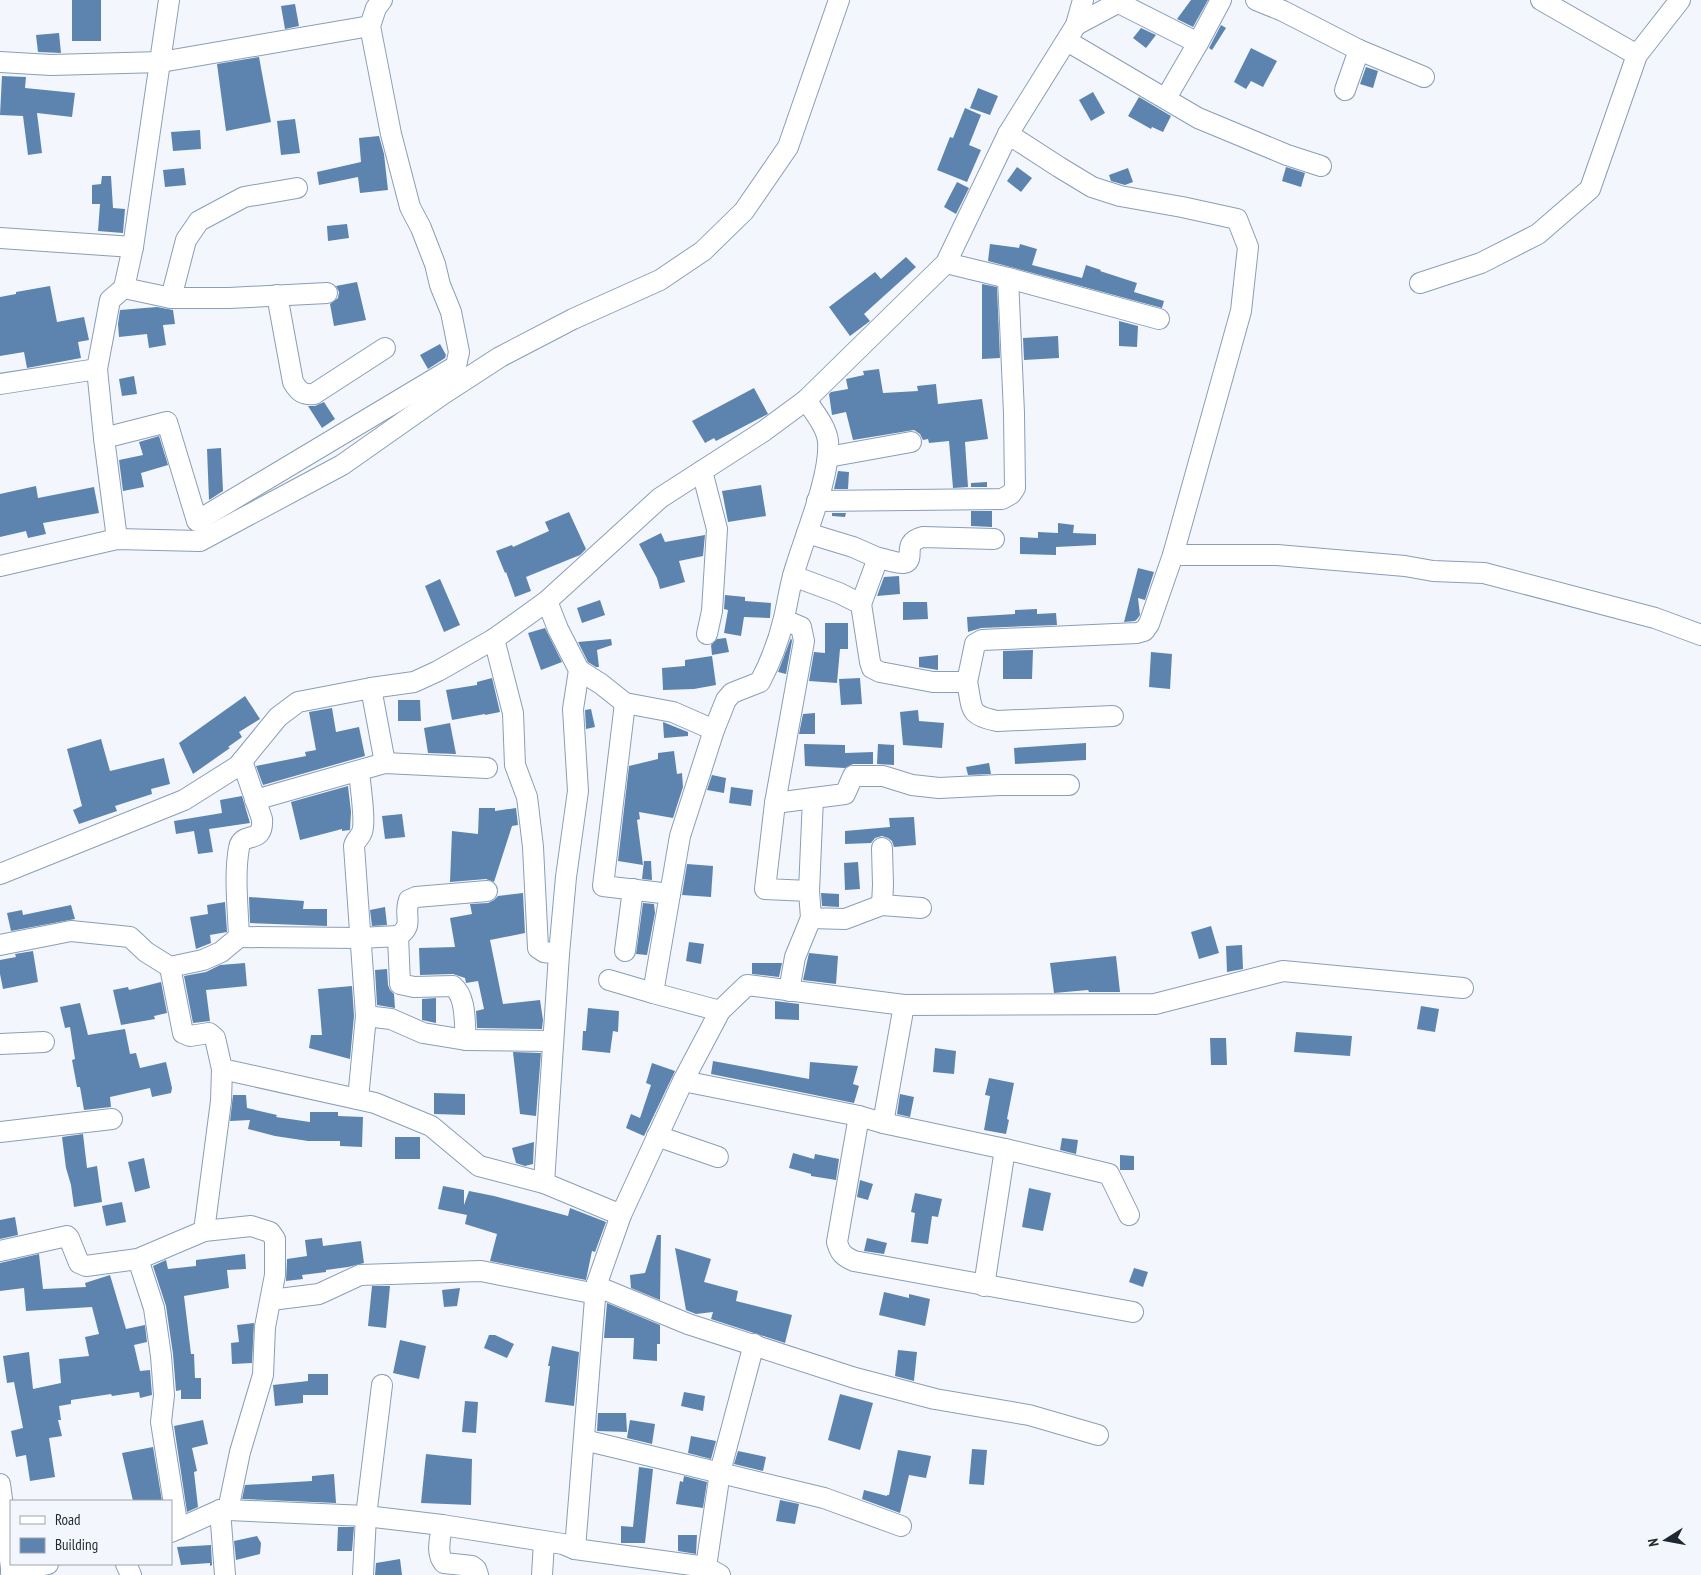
<svg xmlns="http://www.w3.org/2000/svg" width="1701" height="1575" viewBox="0 0 1701 1575" font-family="'PT Sans Narrow',sans-serif">
  <style>
    .building { fill: #5c84af }
    .lines { fill: none; stroke-linecap: round; stroke-linejoin: round }
    .minor-casing { stroke: #899eb7; stroke-width: 22 }
    .minor { stroke: #fff; stroke-width: 20 }
  </style>
  <rect width="100%" height="100%" fill="#f3f7fd"/>
  <g class="building">
    <rect x="72" y="0" width="29" height="41"/>
    <polygon points="1191,0 1208,0 1193,27 1177,19"/>
    <polygon points="295,4 299,26 285,29 281,6"/>
    <polygon points="1221,25 1226,28 1212,50 1209,48"/>
    <polygon points="1141,28 1156,35 1146,48 1133,38"/>
    <polygon points="59,33 61,53 38,52 36,35"/>
    <polygon points="1251,48 1277,61 1263,87 1251,81 1246,89 1234,82"/>
    <polygon points="259,57 271,122 226,131 217,64"/>
    <polygon points="1366,67 1378,71 1373,88 1360,84"/>
    <polygon points="2,76 26,77 25,88 75,93 72,117 37,113 42,153 28,155 23,116 0,115"/>
    <polygon points="978,88 998,96 990,115 970,108"/>
    <polygon points="1093,92 1105,113 1091,121 1079,100"/>
    <polygon points="1139,97 1171,116 1163,132 1152,127 1151,129 1128,116"/>
    <polygon points="965,108 981,115 969,145 981,150 967,182 937,170 950,137 953,138"/>
    <polygon points="295,119 300,153 281,155 277,121"/>
    <polygon points="200,130 201,149 173,151 171,132"/>
    <polygon points="379,136 384,154 388,190 360,193 358,177 319,185 317,172 361,162 359,138"/>
    <polygon points="1017,167 1032,178 1021,192 1007,181"/>
    <polygon points="1286,167 1305,173 1301,187 1282,181"/>
    <polygon points="184,168 186,185 165,187 163,170"/>
    <polygon points="1128,168 1133,182 1125,185 1111,181 1109,175"/>
    <polygon points="102,176 111,176 113,208 125,209 123,233 98,231 100,204 92,204 92,185 101,184"/>
    <polygon points="957,182 969,188 956,214 944,207"/>
    <polygon points="347,224 349,238 328,241 327,226"/>
    <polygon points="990,244 1019,248 1020,244 1037,249 1032,265 1082,278 1086,265 1101,270 1100,271 1137,283 1134,292 1164,301 1162,308 988,261"/>
    <polygon points="906,257 916,267 864,314 870,321 850,336 829,307 875,272 881,279"/>
    <polygon points="357,282 366,320 334,326 330,304 338,298 339,292 336,286"/>
    <polygon points="982,284 997,287 1000,358 982,359"/>
    <polygon points="50,286 57,322 84,317 89,340 78,342 81,358 27,368 24,352 0,356 0,297 16,294 16,292"/>
    <polygon points="157,307 173,310 175,324 163,325 166,345 149,348 147,334 119,337 118,324 120,310"/>
    <polygon points="1119,321 1138,326 1137,347 1119,346"/>
    <polygon points="1058,336 1059,358 1024,360 1023,338"/>
    <polygon points="440,344 446,355 445,358 428,369 420,355"/>
    <polygon points="879,369 883,393 918,391 917,386 936,384 938,404 982,399 988,439 965,442 968,487 953,488 949,441 929,443 928,439 923,440 920,434 914,430 853,440 846,412 832,415 829,394 831,392 848,389 846,379 864,375 863,371"/>
    <polygon points="134,376 137,394 122,396 119,379"/>
    <polygon points="754,388 768,414 716,441 714,438 705,443 692,421"/>
    <polygon points="324,402 335,419 322,428 308,406 315,406"/>
    <polygon points="159,436 168,465 141,473 144,487 123,491 119,460 143,455 139,442"/>
    <polygon points="221,448 223,491 209,500 207,449"/>
    <polygon points="838,471 849,472 848,489 834,489"/>
    <polygon points="987,482 987,487 971,487 971,483"/>
    <polygon points="761,485 766,516 728,522 722,491"/>
    <polygon points="36,486 38,498 94,487 99,513 43,523 46,534 28,538 26,531 0,537 0,494"/>
    <polygon points="971,511 992,511 992,527 971,526"/>
    <polygon points="569,512 586,549 580,555 526,577 531,591 515,597 506,572 505,573 496,551 512,545 513,547 549,531 545,522"/>
    <polygon points="832,513 846,513 845,517 832,516"/>
    <polygon points="1058,523 1074,525 1073,533 1096,534 1096,545 1056,547 1056,555 1020,554 1020,537 1038,538 1038,532 1058,533"/>
    <polygon points="661,533 665,542 705,535 703,556 679,561 685,582 660,589 657,578 639,544"/>
    <polygon points="1138,568 1154,572 1145,600 1138,598 1140,615 1138,618 1135,621 1124,622"/>
    <polygon points="899,576 900,594 877,596 884,577"/>
    <polygon points="440,579 460,625 444,632 425,586"/>
    <polygon points="725,595 745,597 745,601 771,603 770,618 744,617 741,636 724,633 728,610 724,609"/>
    <polygon points="600,600 605,615 582,623 577,608"/>
    <polygon points="903,602 927,602 928,619 903,620"/>
    <polygon points="1037,609 1037,614 1056,613 1057,625 981,628 968,632 967,617 1015,614 1015,610"/>
    <polygon points="825,623 848,623 848,649 840,649 837,683 809,681 814,652 825,653"/>
    <polygon points="545,628 562,662 541,670 528,633"/>
    <polygon points="726,638 729,652 712,655 711,645 717,639"/>
    <polygon points="791,638 792,641 786,674 778,672"/>
    <polygon points="611,639 612,645 597,650 599,667 596,667 588,662 578,642"/>
    <polygon points="1033,650 1032,679 1003,679 1003,651"/>
    <polygon points="1151,652 1172,654 1170,689 1149,687"/>
    <polygon points="938,655 938,670 919,667 919,657"/>
    <polygon points="712,656 716,685 694,689 663,690 662,668 685,666 685,660"/>
    <polygon points="492,678 500,712 485,715 485,714 452,720 446,690 477,685 477,682"/>
    <polygon points="860,678 862,704 841,705 839,679"/>
    <polygon points="245,696 260,719 239,732 242,737 228,747 230,748 193,774 179,743"/>
    <polygon points="398,700 420,700 421,721 398,721"/>
    <polygon points="332,708 336,732 359,727 365,756 263,785 256,766 306,756 305,752 316,750 309,712"/>
    <polygon points="591,709 595,727 586,729 585,710"/>
    <polygon points="918,710 919,721 944,723 942,748 903,745 900,712"/>
    <polygon points="815,713 815,734 799,734 803,714"/>
    <polygon points="663,722 688,732 688,736 664,738"/>
    <polygon points="450,723 456,754 428,753 424,728"/>
    <polygon points="101,739 110,771 164,758 170,784 151,789 152,794 115,806 117,811 79,824 73,810 82,806 67,749"/>
    <polygon points="1086,743 1086,760 1015,764 1014,748"/>
    <polygon points="804,744 845,745 845,753 873,752 873,764 853,764 845,768 805,766"/>
    <polygon points="878,744 894,745 894,765 877,764"/>
    <polygon points="674,751 677,774 682,773 683,787 673,818 639,812 640,819 637,820 643,865 618,861 629,766 658,759 658,753"/>
    <polygon points="989,763 991,774 968,775 966,767"/>
    <polygon points="712,775 726,778 724,793 707,790"/>
    <polygon points="348,786 351,812 350,830 342,831 342,829 300,840 291,802"/>
    <polygon points="731,787 753,790 751,806 729,803"/>
    <polygon points="242,796 250,823 209,829 213,852 198,854 194,831 176,834 174,821 222,813 220,800"/>
    <polygon points="479,808 495,808 495,811 516,808 518,825 512,826 494,882 486,879 450,882 452,831 478,834"/>
    <polygon points="402,814 405,837 385,839 382,816"/>
    <polygon points="914,817 916,845 894,847 892,841 888,838 882,836 875,838 871,843 845,844 845,831 890,827 889,818"/>
    <polygon points="644,861 651,861 652,880 642,879"/>
    <polygon points="858,862 860,889 845,890 844,863"/>
    <polygon points="687,864 713,866 711,897 682,895"/>
    <polygon points="523,893 525,933 490,940 503,1004 540,1000 543,1020 542,1029 477,1028 476,1011 484,1009 478,981 466,983 465,978 453,974 420,975 419,948 455,947 450,918 472,914 470,904 488,903 494,900 498,896"/>
    <polygon points="821,893 839,894 839,907 822,906"/>
    <polygon points="249,897 304,901 303,909 327,909 327,926 250,923"/>
    <polygon points="225,902 227,932 210,935 211,943 196,949 190,917 208,914 207,905"/>
    <polygon points="643,903 654,904 655,913 647,955 636,954"/>
    <polygon points="71,905 75,919 11,931 7,913 22,910 23,915"/>
    <polygon points="385,907 387,925 372,926 370,910"/>
    <polygon points="1211,926 1219,953 1199,959 1191,932"/>
    <polygon points="689,942 704,944 701,964 686,961"/>
    <polygon points="1242,945 1243,969 1227,972 1226,946"/>
    <polygon points="33,951 38,982 3,989 0,974 0,960 16,957 15,954"/>
    <polygon points="809,953 838,956 836,984 803,980"/>
    <polygon points="1116,956 1120,992 1089,992 1088,990 1054,993 1050,963"/>
    <polygon points="245,963 247,986 206,990 210,1021 193,1023 184,976 206,972 220,965"/>
    <polygon points="752,963 782,963 779,977 752,974"/>
    <polygon points="387,969 388,985 390,990 394,994 395,1008 377,1005 375,970"/>
    <polygon points="161,982 167,1013 154,1016 155,1019 121,1025 113,990 128,987 129,990"/>
    <polygon points="352,986 354,1016 350,1059 309,1048 311,1035 322,1035 318,989"/>
    <polygon points="436,998 436,1023 422,1020 422,999"/>
    <polygon points="775,1001 799,1004 799,1020 775,1019"/>
    <polygon points="80,1003 88,1035 125,1029 130,1054 136,1053 140,1068 166,1062 172,1088 171,1093 152,1097 150,1088 110,1097 111,1107 84,1110 80,1087 77,1087 72,1060 75,1059 70,1027 65,1028 60,1007"/>
    <polygon points="1421,1006 1439,1009 1435,1032 1417,1029"/>
    <polygon points="588,1008 619,1011 618,1032 613,1031 610,1053 582,1050 583,1031 586,1031"/>
    <polygon points="1296,1032 1352,1036 1350,1056 1294,1052"/>
    <polygon points="1210,1038 1226,1038 1227,1065 1211,1065"/>
    <polygon points="935,1048 956,1051 954,1074 933,1072"/>
    <polygon points="513,1052 541,1053 536,1116 520,1114"/>
    <polygon points="713,1061 809,1079 810,1062 858,1066 853,1084 859,1086 854,1103 711,1074"/>
    <polygon points="652,1063 675,1071 644,1136 626,1128 631,1114 640,1118 651,1085 646,1083"/>
    <polygon points="989,1078 1014,1083 1007,1119 1009,1120 1006,1134 984,1130 990,1096 985,1095"/>
    <polygon points="434,1093 465,1094 465,1115 434,1114"/>
    <polygon points="900,1094 914,1097 910,1117 897,1114"/>
    <polygon points="233,1095 246,1095 247,1108 277,1115 276,1117 310,1122 310,1112 338,1112 338,1116 363,1117 362,1147 340,1146 340,1141 308,1141 275,1136 248,1129 250,1120 230,1121"/>
    <polygon points="83,1134 87,1168 97,1166 102,1202 74,1207 71,1185 66,1168 62,1137"/>
    <rect x="395" y="1137" width="25" height="22"/>
    <polygon points="1062,1138 1078,1140 1076,1154 1060,1150"/>
    <polygon points="534,1142 533,1164 525,1166 516,1163 512,1148"/>
    <polygon points="793,1153 814,1159 815,1154 839,1159 836,1180 811,1176 811,1174 789,1168"/>
    <polygon points="1120,1155 1134,1156 1134,1170 1120,1170"/>
    <polygon points="144,1158 150,1188 135,1192 128,1162"/>
    <polygon points="860,1180 873,1184 868,1200 857,1197"/>
    <polygon points="443,1186 464,1190 464,1205 469,1191 494,1196 568,1216 570,1208 606,1222 595,1252 592,1251 586,1280 490,1261 497,1234 465,1224 467,1215 438,1209"/>
    <polygon points="1029,1188 1051,1193 1043,1231 1022,1227"/>
    <polygon points="915,1193 942,1199 938,1217 932,1216 928,1244 911,1242 915,1213 911,1212"/>
    <polygon points="122,1202 126,1222 106,1226 102,1206"/>
    <polygon points="15,1217 18,1235 0,1239 0,1220"/>
    <polygon points="657,1235 661,1235 660,1300 631,1288 630,1275 645,1273"/>
    <polygon points="322,1238 323,1246 361,1241 364,1263 348,1267 326,1270 326,1272 302,1275 303,1279 286,1281 287,1259 307,1256 305,1240"/>
    <polygon points="867,1238 887,1243 884,1254 864,1251"/>
    <polygon points="675,1248 711,1259 704,1282 738,1291 736,1301 792,1315 785,1343 711,1319 713,1312 696,1314 686,1310"/>
    <polygon points="39,1254 43,1289 86,1287 85,1283 110,1275 126,1329 145,1325 147,1342 134,1345 140,1371 150,1370 152,1395 140,1398 139,1392 112,1396 111,1394 71,1400 71,1404 59,1406 61,1420 58,1420 62,1436 49,1438 55,1477 30,1481 26,1455 16,1457 11,1431 23,1428 14,1382 7,1383 3,1356 29,1352 33,1389 61,1383 59,1359 89,1356 85,1337 99,1334 92,1307 26,1311 24,1288 0,1291 0,1263"/>
    <polygon points="245,1254 246,1269 227,1270 229,1288 184,1296 191,1354 194,1354 195,1378 201,1378 201,1399 181,1399 181,1390 176,1391 173,1354 166,1306 153,1266 166,1260 168,1269 196,1266 196,1260"/>
    <polygon points="1134,1268 1148,1272 1143,1287 1129,1282"/>
    <polygon points="372,1286 390,1286 386,1328 368,1326"/>
    <polygon points="460,1288 457,1306 444,1307 442,1290"/>
    <polygon points="884,1292 909,1298 909,1294 930,1299 925,1326 879,1315"/>
    <polygon points="607,1303 660,1325 660,1344 657,1344 657,1361 633,1359 634,1338 604,1338"/>
    <polygon points="254,1323 252,1363 232,1364 231,1343 239,1342 237,1325"/>
    <polygon points="489,1335 495,1335 514,1344 507,1358 484,1348"/>
    <polygon points="400,1340 426,1346 419,1379 393,1373"/>
    <polygon points="552,1346 579,1352 574,1406 545,1402 550,1366 548,1366"/>
    <polygon points="898,1350 917,1352 914,1381 895,1376"/>
    <polygon points="308,1374 328,1374 328,1395 303,1395 303,1403 275,1406 273,1385 308,1381"/>
    <polygon points="684,1392 705,1396 703,1411 681,1406"/>
    <polygon points="840,1394 873,1403 860,1450 828,1440"/>
    <polygon points="465,1401 478,1402 476,1433 462,1432"/>
    <polygon points="598,1413 626,1413 627,1432 597,1431"/>
    <polygon points="203,1420 208,1444 192,1448 197,1471 194,1472 198,1507 187,1512 174,1426"/>
    <polygon points="630,1420 655,1424 652,1444 627,1438"/>
    <polygon points="691,1436 716,1441 711,1459 688,1453"/>
    <polygon points="153,1447 162,1501 133,1501 122,1453"/>
    <polygon points="972,1449 987,1450 984,1485 969,1484"/>
    <polygon points="898,1450 931,1456 926,1478 909,1475 900,1513 862,1499 864,1490 887,1496 887,1495 889,1495"/>
    <polygon points="738,1451 766,1457 763,1471 734,1464"/>
    <polygon points="426,1454 472,1459 471,1505 421,1503"/>
    <polygon points="639,1467 653,1469 645,1543 621,1543 621,1526 633,1527"/>
    <polygon points="334,1474 336,1503 242,1499 245,1485 312,1481 312,1476"/>
    <polygon points="684,1476 707,1482 703,1508 676,1504 680,1481 683,1482"/>
    <polygon points="780,1500 799,1504 795,1524 776,1521"/>
    <polygon points="338,1527 354,1527 352,1551 337,1551"/>
    <polygon points="678,1535 697,1535 696,1554 678,1551"/>
    <polygon points="257,1536 261,1543 260,1554 236,1560 234,1541"/>
    <polygon points="211,1545 212,1565 210,1566 210,1563 181,1565 177,1547"/>
    <polygon points="400,1559 402,1575 375,1575 376,1563"/>
  </g>
  <g class="lines">
    <g class="minor-casing">
      <g id="minor">
        <polyline points="1256,0 1283,11 1359,50 1424,77"/>
        <polyline points="1541,0 1637,55"/>
        <polyline points="1119,3 1198,43"/>
        <polyline points="1076,25 1123,0"/>
        <polyline points="1067,41 1198,118 1287,155 1321,166"/>
        <polyline points="0,62 51,65 161,62 370,26"/>
        <polyline points="1345,90 1359,50"/>
        <polyline points="1166,98 1198,43 1221,0"/>
        <polyline points="0,238 133,247"/>
        <polyline points="946,263 1008,278 1159,319"/>
        <polyline points="1420,283 1481,263 1538,234 1590,189 1637,55 1680,0"/>
        <polyline points="124,288 171,298 186,240 199,221 244,197 297,188"/>
        <path d="M277,295L293,382C299,392 303,395 314,394L385,348"/>
        <polyline points="171,298 229,298 327,293"/>
        <polyline points="97,369 104,438 167,422 197,521 456,366 459,352 451,312 440,285 435,264 421,228 410,207 391,134 370,26 376,8 382,0"/>
        <polyline points="0,384 97,369 110,300 124,288 133,247 169,0"/>
        <polyline points="104,438 117,539"/>
        <polyline points="828,457 911,442"/>
        <polyline points="702,471 717,529 712,611 707,634"/>
        <polyline points="817,501 1002,499 1011,494 1015,488 1014,413 1008,278"/>
        <polyline points="807,533 853,547 878,558 861,604"/>
        <polyline points="1173,555 1277,555 1405,566 1433,571 1484,573 1655,618 1701,635"/>
        <path d="M878,558C885,559 895,563 903,563C918,561 899,543 923,537L994,539"/>
        <polyline points="0,566 117,539 200,541 342,465 443,394 500,357 573,319 660,280 703,251 744,211 788,147 839,0"/>
        <path d="M793,576L839,593L861,604L870,662L872,668L880,672L933,682H967C973,709 967,715 997,721L1113,716"/>
        <polyline points="547,601 558,629 579,670 573,709 578,791 566,877 559,954"/>
        <polyline points="784,620 801,627 804,641 775,803 765,889 809,891 811,918 845,919 882,905 921,908"/>
        <polyline points="494,639 513,713 515,765 527,797 533,847 538,948 544,952 559,954 544,1183"/>
        <polyline points="579,670 601,684 625,703 673,712 714,730"/>
        <polyline points="967,682 975,644 982,640 1137,633 1144,631 1149,624 1173,555 1241,311 1248,247 1237,219 1182,207 1120,196 1092,187 1059,167 1008,134"/>
        <polyline points="371,688 385,763"/>
        <polyline points="625,703 603,886 670,894"/>
        <path d="M359,771C360,784 366,822 362,832C360,838 355,840 354,846L366,1016"/>
        <polyline points="255,800 385,763 487,768"/>
        <polyline points="775,803 845,794 853,776 883,776 912,785 939,788 1000,785 1069,785"/>
        <polyline points="882,848 883,885 882,905"/>
        <polyline points="0,874 184,800 238,766 278,717 298,702 371,688 414,682 438,671 494,639 547,601 660,498 764,431 806,400 946,263 1008,134 1076,25 1083,0"/>
        <polyline points="809,891 813,798"/>
        <path d="M398,936C415,925 403,917 409,900L416,897L487,891"/>
        <path d="M239,937L360,938L398,936L400,984L414,987L453,986C467,998 464,1023 466,1040"/>
        <path d="M0,945L71,931L130,937L146,952L170,967L203,960L221,952L239,937C238,910 234,874 239,848C242,830 264,846 262,819L242,761"/>
        <polyline points="625,951 633,889"/>
        <polyline points="170,967 183,1033 190,1036 209,1033 215,1038 222,1069 375,1103 431,1126 479,1166 544,1183 621,1215"/>
        <polyline points="609,980 653,993"/>
        <polyline points="789,991 795,957 811,918"/>
        <path d="M720,1011L653,993L680,836L714,730L726,700L732,693L760,682C771,661 779,640 784,618C788,601 790,583 796,566C806,533 831,474 828,441C826,426 814,412 806,400"/>
        <polyline points="0,1044 44,1042"/>
        <polyline points="683,1081 859,1116 883,1123 1005,1149 1109,1174 1129,1215"/>
        <polyline points="358,1099 366,1016 391,1019 423,1033 466,1040 553,1041"/>
        <path d="M859,1116L837,1242C840,1253 843,1256 854,1261L1133,1312"/>
        <polyline points="883,1123 904,1005"/>
        <polyline points="0,1132 112,1119"/>
        <polyline points="657,1136 718,1157"/>
        <polyline points="204,1231 221,1101 222,1069"/>
        <polyline points="0,1251 67,1236 69,1238 79,1263 86,1266 138,1259 204,1231 251,1226 270,1232 275,1239 275,1275 265,1327 263,1375 240,1452 228,1510"/>
        <polyline points="138,1259 154,1308 161,1356 164,1395 161,1422 178,1529"/>
        <polyline points="596,1286 688,1324 855,1378 935,1399 1029,1415 1098,1435"/>
        <polyline points="984,1286 1005,1149"/>
        <polyline points="271,1300 319,1294 360,1275 481,1271 596,1294"/>
        <polyline points="584,1440 824,1498 901,1526"/>
        <polyline points="0,1484 12,1575"/>
        <polyline points="220,1510 225,1575"/>
        <path d="M442,1525C441,1536 435,1553 444,1563L472,1566L476,1569L478,1575"/>
        <polyline points="171,1532 220,1510 228,1510 366,1516 442,1525 563,1544 575,1549 706,1567 720,1575"/>
        <polyline points="575,1549 596,1286 621,1215 683,1081 720,1011 747,985 904,1005 1155,1004 1283,971 1463,988"/>
        <polyline points="126,1564 131,1575"/>
        <polyline points="706,1567 720,1472 754,1344"/>
        <polyline points="11,1572 48,1564"/>
        <polyline points="363,1575 366,1516 382,1385"/>
        <polyline points="542,1575 544,1542"/>
      </g>
    </g>
    <use href="#minor" class="minor"/>
  </g>
  <rect x="10" y="1500" width="162" height="65" fill="#f3f7fd" stroke="#9ea4ab"/>
  <rect x="20" y="1516" width="25" height="8" fill="#ffffff" stroke="#9ea4ab"/>
  <text x="55" y="1525" font-size="15" fill="#1f2731">Road</text>
  <rect x="20" y="1538" width="25" height="15" fill="#5c84af" stroke="#9ea4ab"/>
  <text x="55" y="1550" font-size="15" fill="#1f2731">Building</text>
  <g transform="translate(1666 1540) rotate(259)" stroke="#f3f7fd" stroke-width="4" paint-order="stroke">
  <path d="M0-4L9 19L0 12L-9 19Z" fill="#1f2731"/>
  <text y="-8" font-size="14" font-weight="bold" text-anchor="middle" fill="#1f2731">N</text>
  </g>
</svg>
